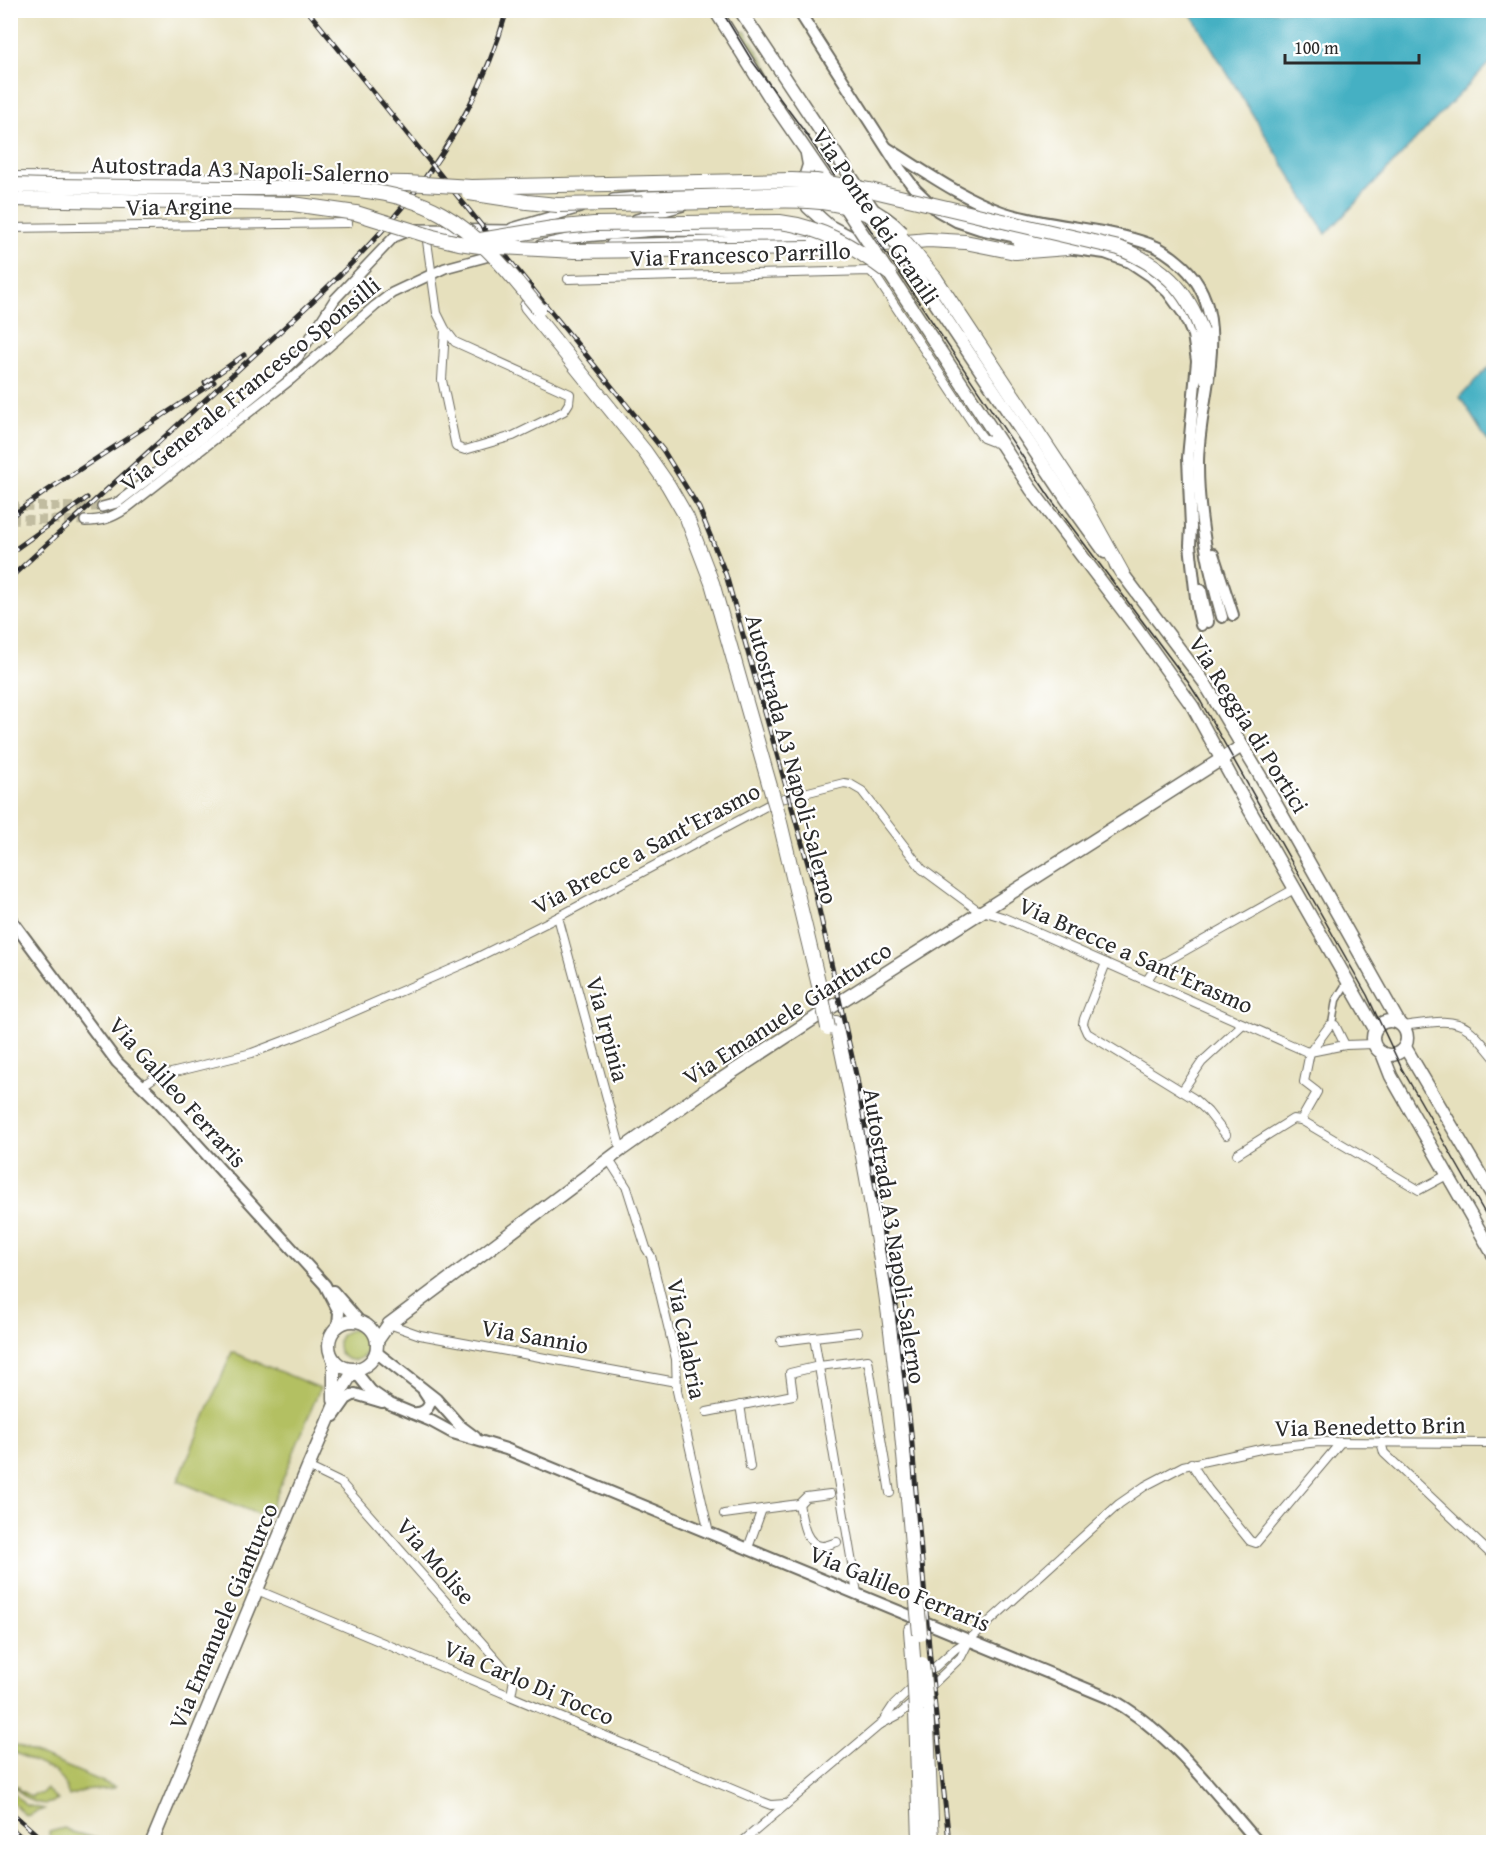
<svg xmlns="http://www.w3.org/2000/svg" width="1504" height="1853" viewBox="0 0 1504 1853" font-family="'Gentium Book Plus',serif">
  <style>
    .green { fill: #b3c062; stroke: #6f7646; stroke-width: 1.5 }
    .water { fill: #45b0c3; stroke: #386e77; stroke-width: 1.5 }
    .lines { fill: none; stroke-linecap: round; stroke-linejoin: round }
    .tertiary-tunnel { stroke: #c1bca0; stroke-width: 9; stroke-dasharray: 9 4.5; stroke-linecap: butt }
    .pedestrian-casing { stroke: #6c6a5e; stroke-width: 9 }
    .minor-casing { stroke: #6c6a5e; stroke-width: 10 }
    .tertiary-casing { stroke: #6c6a5e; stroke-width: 12 }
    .secondary-casing { stroke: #6c6a5e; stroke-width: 14 }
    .primary-casing { stroke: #6c6a5e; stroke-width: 15 }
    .motorway-casing { stroke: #6c6a5e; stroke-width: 16 }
    .pedestrian { stroke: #fff; stroke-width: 6 }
    .minor { stroke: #fff; stroke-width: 8 }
    .tertiary { stroke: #fff; stroke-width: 9 }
    .secondary { stroke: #fff; stroke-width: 10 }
    .primary { stroke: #fff; stroke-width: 12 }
    .motorway { stroke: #fff; stroke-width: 14 }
    .tram { stroke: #2b2b2b; stroke-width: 1.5 }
    .rail-casing { stroke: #2b2b2b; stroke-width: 5 }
    .rail { stroke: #fff; stroke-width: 3; stroke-dasharray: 9; stroke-linecap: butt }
    .tertiary-bridge-casing { stroke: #6c6a5e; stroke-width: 12; stroke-linecap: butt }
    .primary-bridge-casing { stroke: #6c6a5e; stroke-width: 15; stroke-linecap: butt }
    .motorway-bridge-casing { stroke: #6c6a5e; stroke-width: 16; stroke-linecap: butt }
    .tertiary-bridge { stroke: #fff; stroke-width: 9 }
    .primary-bridge { stroke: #fff; stroke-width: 12 }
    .motorway-bridge { stroke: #fff; stroke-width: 14 }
    .labels { text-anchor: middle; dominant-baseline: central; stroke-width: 4.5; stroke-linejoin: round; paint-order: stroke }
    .street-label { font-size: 24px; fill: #2b2b2b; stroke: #fff }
  </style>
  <rect width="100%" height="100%" fill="#fff"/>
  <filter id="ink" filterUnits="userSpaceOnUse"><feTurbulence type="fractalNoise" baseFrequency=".0167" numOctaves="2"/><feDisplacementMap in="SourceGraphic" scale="12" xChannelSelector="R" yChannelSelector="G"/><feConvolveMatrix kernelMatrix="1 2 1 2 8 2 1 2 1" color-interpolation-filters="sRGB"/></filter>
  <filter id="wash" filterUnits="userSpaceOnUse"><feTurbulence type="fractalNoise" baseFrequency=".008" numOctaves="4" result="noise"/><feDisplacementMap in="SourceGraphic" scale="24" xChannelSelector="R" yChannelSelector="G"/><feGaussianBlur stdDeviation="1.35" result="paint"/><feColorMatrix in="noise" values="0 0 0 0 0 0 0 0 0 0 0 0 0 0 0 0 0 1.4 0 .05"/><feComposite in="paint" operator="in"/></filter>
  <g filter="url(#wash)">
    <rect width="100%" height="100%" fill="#e6e0bd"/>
    <g class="green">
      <polygon points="745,31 772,74 770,75 741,33"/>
      <circle cx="353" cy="1345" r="15"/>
      <polygon points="232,1352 320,1388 267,1518 178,1481"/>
      <polygon points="11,1743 115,1787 114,1788 83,1791 69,1796 64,1782 56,1772 11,1751"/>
      <path d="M14,1785L19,1787V1790L32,1797L34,1794H41L46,1789L58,1800C41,1809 24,1800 14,1785Z"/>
      <polygon points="11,1790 25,1805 44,1809 26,1816 11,1801"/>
      <polygon points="64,1828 72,1832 106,1841 105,1842 57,1842 49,1835 49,1832"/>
    </g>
    <g class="water">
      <polygon points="1189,11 1493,11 1493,59 1326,234"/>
      <polygon points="1493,363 1493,450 1460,397"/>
    </g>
  </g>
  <g filter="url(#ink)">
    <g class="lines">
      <g class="tertiary-tunnel">
        <polyline points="10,506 102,507"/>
        <polyline points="10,519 85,521"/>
      </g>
      <g class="pedestrian-casing">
        <polyline id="pedestrian" points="1332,1024 1336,1000 1348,981"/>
      </g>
      <g class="minor-casing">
        <g id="minor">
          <polyline points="10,228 348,223"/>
          <polyline points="426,234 437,313 445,329 455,342 570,394 569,403 564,411 513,436 465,450 456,447 442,380 445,329"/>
          <polyline points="568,279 870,271 876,277 977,430 983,438 1001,445"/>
          <polyline points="558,917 621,1150"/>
          <polyline points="1106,963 1084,1019 1083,1024 1087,1033 1193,1098 1208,1112 1226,1135"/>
          <polyline points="1147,980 1156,967 1296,888"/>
          <path d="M1403,1026C1423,1024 1451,1016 1468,1029C1478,1036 1486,1048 1494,1057"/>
          <polyline points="142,1086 155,1077 252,1053 302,1034 466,963 558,917 768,805 781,799 844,783 850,784 862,791 922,869 976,909 1002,917 1305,1051 1310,1052 1345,1045 1374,1044"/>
          <polyline points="1182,1091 1202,1062 1243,1024"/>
          <polyline points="1301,1120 1419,1190 1447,1175"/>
          <polyline points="1237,1154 1293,1119 1301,1120 1317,1092 1304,1082 1310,1052 1330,1025 1335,1025 1345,1045"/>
          <polyline points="609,1160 627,1188 646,1248 651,1256 676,1359 677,1391 709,1533"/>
          <polyline points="389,1324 420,1335 676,1382"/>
          <polyline points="781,1341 814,1337"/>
          <polyline points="740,1405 750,1467"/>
          <polyline points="707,1412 793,1395 790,1373 819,1366 868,1360 890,1493"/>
          <polyline points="1381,1442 1384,1453 1494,1557"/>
          <polyline points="1191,1463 1208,1489 1250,1541 1256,1543 1341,1442"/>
          <polyline points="308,1467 341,1483 514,1679 511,1696"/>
          <path d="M799,1504C802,1517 804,1545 822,1546C827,1546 833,1543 837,1542"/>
          <polyline points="724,1514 799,1504 806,1497 830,1494"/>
          <polyline points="748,1548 762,1509"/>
          <polyline points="257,1590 763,1802 771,1805 786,1804"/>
          <polyline points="857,1593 814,1337 858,1332"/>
          <polyline points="923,1678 955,1649 969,1640"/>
          <polyline points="925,1692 961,1657 970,1639 1119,1504 1145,1486 1183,1466 1265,1448 1319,1442 1494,1443"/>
          <polyline points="881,1724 900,1714 916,1700"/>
          <polyline points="742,1842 881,1724 893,1706 914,1686"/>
        </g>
      </g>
      <g class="tertiary-casing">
        <g id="tertiary">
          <polyline points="613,199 648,196"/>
          <polyline points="636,219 683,206"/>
          <polyline points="512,228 580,208"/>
          <polyline points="611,244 782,239 822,243"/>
          <polyline points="540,245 572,238 656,231 807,232"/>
          <polyline points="102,507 117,503 198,441 283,372 298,357 335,299 394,237 414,229 512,230"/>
          <path d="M85,521C102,521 111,518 125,509L291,379L375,306L392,293L445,268L497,254"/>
        </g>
      </g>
      <g class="secondary-casing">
        <g id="secondary">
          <polyline points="798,10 900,169 915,189 938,211 956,221 980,229 1067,248 1105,253 1130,262 1151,276 1168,292 1184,314 1193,335 1197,361 1188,458 1191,527 1190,545 1197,607 1201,625"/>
          <path d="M887,148C924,171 961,198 1002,212C1050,228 1102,227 1149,244C1162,248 1172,256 1183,266C1237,316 1197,400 1198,465C1198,518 1208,567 1222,617"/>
          <polyline points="1213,554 1233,615"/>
          <polyline points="1201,590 1208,622"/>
          <polyline points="10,918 117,1062 157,1100 325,1285 339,1312 338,1327"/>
          <polyline points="333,1291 360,1322"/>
          <polyline points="376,1352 436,1399 459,1425 475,1437"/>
          <path d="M354,1370L371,1391L390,1404L431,1421L453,1433L506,1449L1109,1698C1170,1731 1213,1791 1258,1842"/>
          <path d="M412,1413C422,1414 429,1410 430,1401L424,1392"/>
          <polyline points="334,1416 346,1399 355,1394 382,1402"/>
        </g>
      </g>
      <g class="primary-casing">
        <g id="primary">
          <polyline points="715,10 774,104 825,178"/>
          <polyline points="740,10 843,165"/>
          <polyline points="807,154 809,165 803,184 808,207 829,226 867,246"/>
          <polyline points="889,273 1031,489 1138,630 1193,707 1236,786 1375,1029"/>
          <polyline points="932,298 1066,498 1105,552"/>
          <polyline points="1116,565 1204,682 1259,774 1399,1023"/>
          <circle cx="1390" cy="1038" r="17"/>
          <polyline points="1405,1047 1494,1198"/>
          <polyline points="1382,1053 1391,1076 1494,1256"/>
          <circle cx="353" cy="1345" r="24"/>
          <polyline points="377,1341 389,1324 621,1150 714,1084 821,1014 1242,746"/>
          <polyline points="334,1400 334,1360"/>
          <polyline points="152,1842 308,1467 339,1395 354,1370"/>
        </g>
      </g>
      <g class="motorway-casing">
        <g id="motorway">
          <polyline points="10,179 282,181"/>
          <polyline points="328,182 407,183"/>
          <polyline points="809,248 841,248 928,240 965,242 1015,252 1067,248"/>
          <polyline points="1015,252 1020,250 1022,245 1017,237"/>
          <polyline points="935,278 1079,495 1122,573"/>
          <polyline points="527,306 645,452 668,485 687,518 712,583 773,797"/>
          <polyline points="1202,332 1207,379"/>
          <polyline points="777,810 822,998"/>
          <path d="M836,1023C858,1125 878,1227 891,1331C902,1421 909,1512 917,1602"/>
          <polyline points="911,1630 914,1670"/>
          <polyline points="926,1704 932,1842"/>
          <polyline points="916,1711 920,1842"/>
        </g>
      </g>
      <use href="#pedestrian" class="pedestrian"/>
      <use href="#minor" class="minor"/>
      <use href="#tertiary" class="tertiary"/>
      <use href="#secondary" class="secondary"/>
      <use href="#primary" class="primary"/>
      <use href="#motorway" class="motorway"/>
      <polyline class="tram" points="721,10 752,61 807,135 1053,502 1188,682 1201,702 1367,995 1402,1069 1494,1229"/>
      <g class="rail-casing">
        <g id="rail">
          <polyline points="307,10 663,450 699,508 726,575 812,878 857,1079 896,1304 911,1432 930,1658 949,1842"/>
          <polyline points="205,383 244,355"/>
          <polyline points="10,517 45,492 214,382"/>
          <polyline points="10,553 87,498"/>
          <path d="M10,578C83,512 156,445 229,378C350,267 460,177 507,10"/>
          <polyline points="10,1811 45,1842"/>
          <polyline points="10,1827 27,1842"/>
        </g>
      </g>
      <use href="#rail" class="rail"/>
      <g class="tertiary-bridge-casing">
        <path id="tertiary-bridge" d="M648,196L818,191C850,196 880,207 903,231"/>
      </g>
      <g class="primary-bridge-casing">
        <g id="primary-bridge">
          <polyline points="843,165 932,298"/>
          <polyline points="826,179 886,269"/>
        </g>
      </g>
      <g class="motorway-bridge-casing">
        <g id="motorway-bridge">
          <path d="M407,183L471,187L792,180L816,181L874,191L1119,248C1161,265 1187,288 1202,332"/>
          <path d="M10,185C85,187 159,187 233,188C300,189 383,180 442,214C482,237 510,274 539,309"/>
          <path d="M469,193L527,202L557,205C611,204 664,203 717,202C766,202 830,193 874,217C901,231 915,256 935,278"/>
          <polyline points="10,199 293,204 356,213 433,237 459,243 480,246 575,251 809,248"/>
          <path d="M480,240L553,228L594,224L780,222C822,227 856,248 889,273"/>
          <polyline points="773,797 777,810"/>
          <polyline points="822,998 828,1028"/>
          <polyline points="917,1602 920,1634"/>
          <polyline points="922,1664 926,1704"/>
          <polyline points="914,1670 916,1711"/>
        </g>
      </g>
      <use href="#tertiary-bridge" class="tertiary-bridge"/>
      <use href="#primary-bridge" class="primary-bridge"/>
      <use href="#motorway-bridge" class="motorway-bridge"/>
    </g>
  </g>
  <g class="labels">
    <g class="street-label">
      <text transform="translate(240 169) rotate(2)">Autostrada A3 Napoli-Salerno</text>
      <text transform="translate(179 206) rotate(-1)">Via Argine</text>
      <text transform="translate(876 216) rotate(56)">Via Ponte dei Granili</text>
      <text transform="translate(740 254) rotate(-2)">Via Francesco Parrillo</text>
      <text transform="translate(250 384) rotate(-39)">Via Generale Francesco Sponsilli</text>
      <text transform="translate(1249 724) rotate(58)">Via Reggia di Portici</text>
      <text transform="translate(792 759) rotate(75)">Autostrada A3 Napoli-Salerno</text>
      <text transform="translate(646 848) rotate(-28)">Via Brecce a Sant'Erasmo</text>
      <text transform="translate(1136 955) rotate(24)">Via Brecce a Sant'Erasmo</text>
      <text transform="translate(787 1013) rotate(-33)">Via Emanuele Gianturco</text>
      <text transform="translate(608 1029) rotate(75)">Via Irpinia</text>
      <text transform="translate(178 1092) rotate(48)">Via Galileo Ferraris</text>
      <text transform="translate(895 1236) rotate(81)">Autostrada A3 Napoli-Salerno</text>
      <text transform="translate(535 1336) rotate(10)">Via Sannio</text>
      <text transform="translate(687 1339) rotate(79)">Via Calabria</text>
      <text transform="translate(1370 1426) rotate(-1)">Via Benedetto Brin</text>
      <text transform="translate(436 1561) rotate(49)">Via Molise</text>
      <text transform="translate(900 1588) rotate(22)">Via Galileo Ferraris</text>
      <text transform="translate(223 1616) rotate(-67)">Via Emanuele Gianturco</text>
      <text transform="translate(529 1682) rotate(23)">Via Carlo Di Tocco</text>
    </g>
  </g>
  <rect width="1504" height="1853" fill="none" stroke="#fff" stroke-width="36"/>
  <path d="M1285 54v9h134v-9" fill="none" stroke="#2b2b2b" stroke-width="3"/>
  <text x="1294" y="54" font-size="18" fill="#2b2b2b" stroke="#ffffff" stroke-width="4.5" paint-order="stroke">100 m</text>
</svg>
